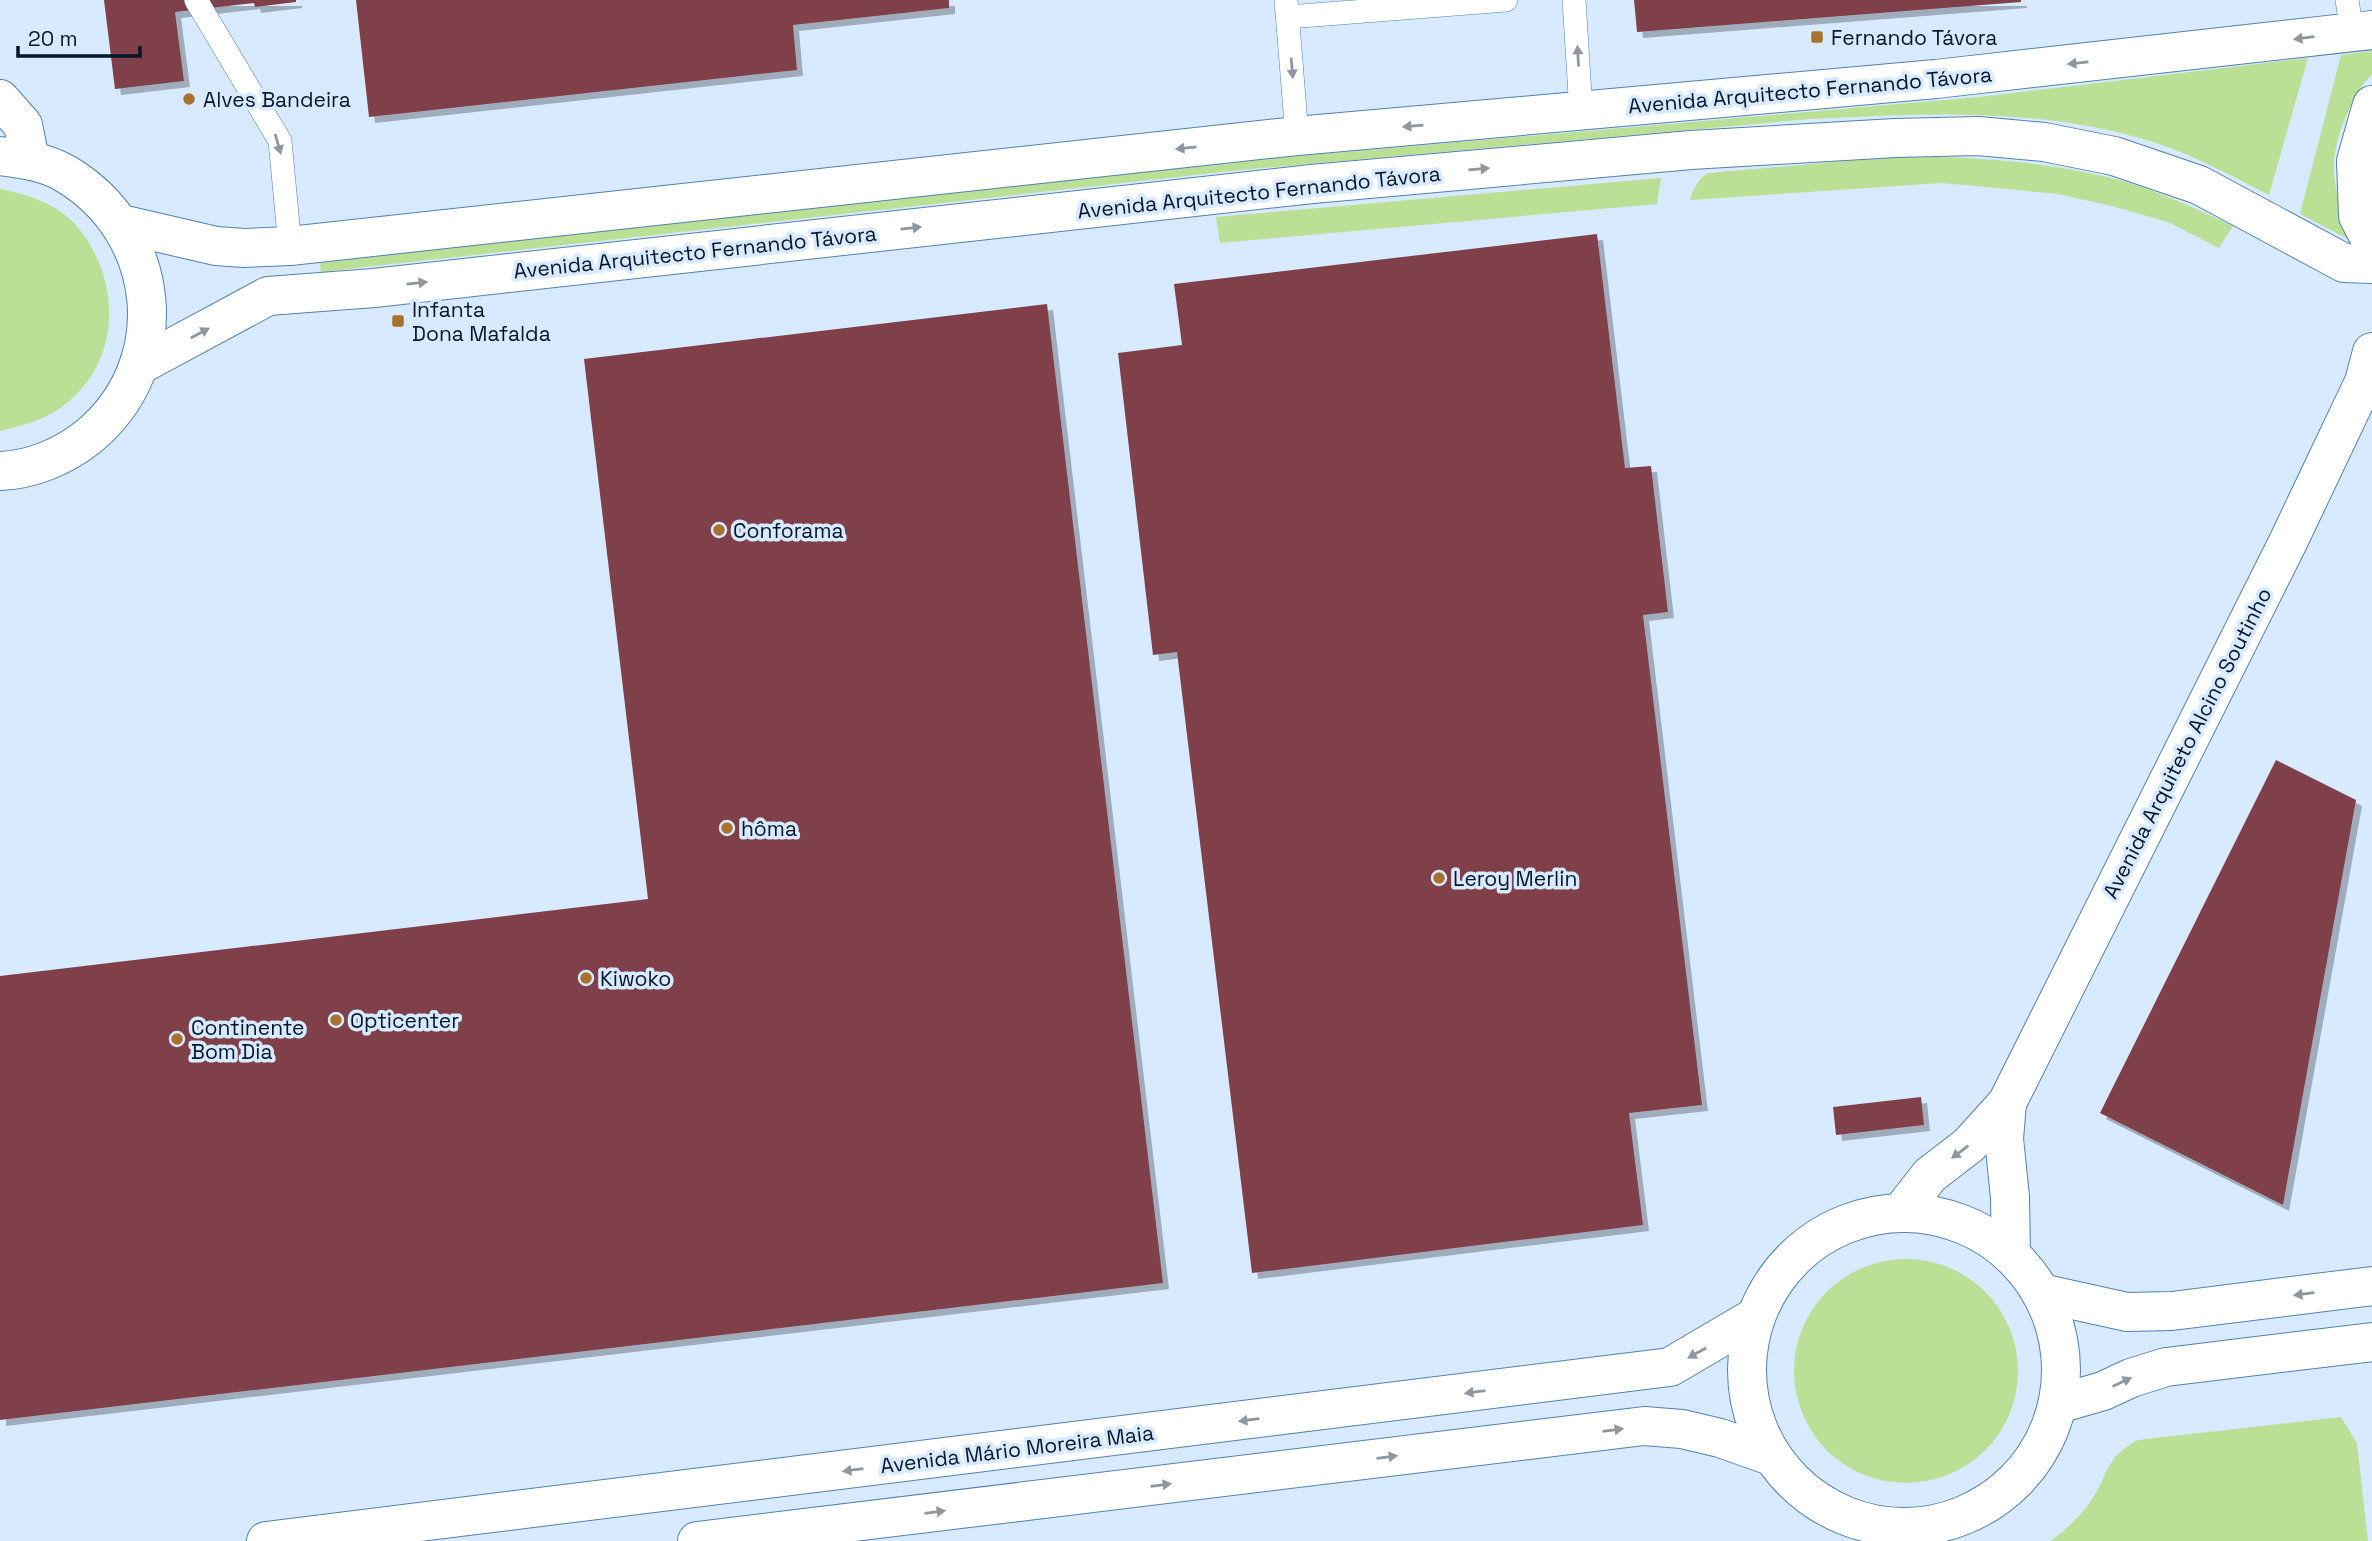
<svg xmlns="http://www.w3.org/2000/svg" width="2372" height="1541" viewBox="0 0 2372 1541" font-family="'Space Grotesk',sans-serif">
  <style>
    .green { fill: #b9e094 }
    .building { fill: #7f404a; filter: url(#shadow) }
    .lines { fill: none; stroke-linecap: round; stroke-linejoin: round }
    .service-casing { stroke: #5380ae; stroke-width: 24 }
    .tertiary-casing { stroke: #5380ae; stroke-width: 40 }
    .secondary-casing { stroke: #5380ae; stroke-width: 40 }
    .service { stroke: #fff; stroke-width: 23 }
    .tertiary { stroke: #fff; stroke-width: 38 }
    .secondary { stroke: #fff; stroke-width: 38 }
    .oneway { fill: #8e969e }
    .poi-dot { fill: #a7722b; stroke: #d7eaff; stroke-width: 2.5 }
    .labels { text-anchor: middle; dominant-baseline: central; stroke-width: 7; stroke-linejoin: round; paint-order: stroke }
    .poi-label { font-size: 21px; fill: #051628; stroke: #d7eaff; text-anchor: start }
    .street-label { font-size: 21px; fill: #051628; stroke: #d7eaff }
  </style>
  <defs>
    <filter id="shadow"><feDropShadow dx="6" dy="6" stdDeviation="0" flood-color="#0004"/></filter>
  </defs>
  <rect width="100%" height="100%" fill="#d7eaff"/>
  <g class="green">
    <path d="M2372,51V74C2352,95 2332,142 2334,171C2335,195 2344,218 2352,241L2300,214L2341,55Z"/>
    <path d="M2308,58L2269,195C2231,176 2194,155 2153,142C2042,107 1924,113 1810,119L1231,171L321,272L320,263L650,224L1230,162L1979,97Z"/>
    <path d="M1903,156C1971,157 2041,161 2107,177C2151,187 2192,207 2233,226L2219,248L2168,222L2112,206L2058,194L1997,188L1942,183L1690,200C1693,189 1698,179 1708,173Z"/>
    <polygon points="1661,178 1657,204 1220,243 1216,217"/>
    <path d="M0,189C27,194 57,204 76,225C120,277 123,356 68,402C48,419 25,425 0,431Z"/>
    <circle cx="1906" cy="1371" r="112"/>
    <path d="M2341,1417L2357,1443L2368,1541H2051C2065,1530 2081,1516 2091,1501C2109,1474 2105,1457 2138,1440Z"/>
  </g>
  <g class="building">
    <polygon points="104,0 296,0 296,2 255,7 254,3 175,12 184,81 115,89"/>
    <polygon points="356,0 949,0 949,8 793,25 797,70 369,117"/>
    <polygon points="1634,0 2021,0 2021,2 1637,32"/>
    <polygon points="1597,234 1625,468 1651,466 1668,612 1643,615 1702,1105 1629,1113 1643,1225 1252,1273 1177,652 1153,655 1118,353 1182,345 1174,284"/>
    <polygon points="1047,304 1163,1283 0,1420 0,976 648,899 584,359"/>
    <polygon points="2276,760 2356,800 2283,1205 2100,1113"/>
    <polygon points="1921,1097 1924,1125 1836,1135 1833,1107"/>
  </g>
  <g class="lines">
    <g class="service-casing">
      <g id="service">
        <polyline points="196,0 280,141 290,246"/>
        <polyline points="1286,0 1297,136"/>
        <polyline points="1574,0 1581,111"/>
        <polyline points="2347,0 2352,32"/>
        <polyline points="1288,17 1506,0"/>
      </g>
    </g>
    <g class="tertiary-casing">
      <g id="tertiary">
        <polyline points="2007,1103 2004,1139 2010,1197 2011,1255"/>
        <polyline points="1901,1212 1930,1175 1969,1145 2007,1103 2288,542 2364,382 2372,352"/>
      </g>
    </g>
    <g class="secondary-casing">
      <g id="secondary">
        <polyline points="0,99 23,125 30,160"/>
        <polyline points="2372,105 2356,161 2358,216 2372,243"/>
        <path d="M0,156C23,159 46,162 66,174C163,232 176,365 88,437C64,456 32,470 0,471"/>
        <polyline points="121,224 216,246 244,248 290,246 1297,136 1936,79 2372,30"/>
        <polyline points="140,365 268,296 374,288 1312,184 1691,150 1895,138 1978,136 2044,142 2114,156 2199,185 2344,263 2372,264"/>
        <circle cx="1904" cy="1370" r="157"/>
        <polyline points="2041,1293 2127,1312 2172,1311 2372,1286"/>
        <polyline points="2058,1404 2103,1391 2131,1378 2166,1367 2372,1342"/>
        <polyline points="266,1541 1670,1367 1755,1317"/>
        <polyline points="697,1541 1644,1426 1682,1429 1720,1438 1771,1456"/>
      </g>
    </g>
    <use href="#service" class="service"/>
    <use href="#tertiary" class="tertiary"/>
    <use href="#secondary" class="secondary"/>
  </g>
  <defs><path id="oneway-solid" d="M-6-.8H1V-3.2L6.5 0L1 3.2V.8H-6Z" transform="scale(1.75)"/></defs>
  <g class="oneway">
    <use href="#oneway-solid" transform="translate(2304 38) rotate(173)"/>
    <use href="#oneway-solid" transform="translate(1578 56) rotate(-93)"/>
    <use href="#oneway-solid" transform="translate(2078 63) rotate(174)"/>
    <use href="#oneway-solid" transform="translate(1292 68) rotate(85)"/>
    <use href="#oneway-solid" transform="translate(1413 126) rotate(175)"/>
    <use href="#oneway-solid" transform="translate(278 144) rotate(74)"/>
    <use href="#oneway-solid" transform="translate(1186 148) rotate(174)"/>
    <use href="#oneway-solid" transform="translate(1479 169) rotate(-5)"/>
    <use href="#oneway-solid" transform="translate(911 228) rotate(-6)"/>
    <use href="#oneway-solid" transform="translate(417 283) rotate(-6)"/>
    <use href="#oneway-solid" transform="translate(200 333) rotate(-28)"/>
    <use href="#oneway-solid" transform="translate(1960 1152) rotate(143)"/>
    <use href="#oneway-solid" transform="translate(2304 1294) rotate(173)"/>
    <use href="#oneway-solid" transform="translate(1697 1353) rotate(151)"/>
    <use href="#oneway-solid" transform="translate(2122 1382) rotate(-25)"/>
    <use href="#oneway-solid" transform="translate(1475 1392) rotate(173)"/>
    <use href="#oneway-solid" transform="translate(1249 1420) rotate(173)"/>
    <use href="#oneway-solid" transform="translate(1613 1430) rotate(-7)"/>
    <use href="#oneway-solid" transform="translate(1387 1457) rotate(-7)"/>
    <use href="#oneway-solid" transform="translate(853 1470) rotate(173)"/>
    <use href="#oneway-solid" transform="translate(1161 1485) rotate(-7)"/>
    <use href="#oneway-solid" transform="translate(935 1512) rotate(-7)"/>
  </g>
  <g class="poi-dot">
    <rect x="1810" y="30" width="14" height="14" rx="3.5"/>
    <circle cx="189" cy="99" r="7"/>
    <rect x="391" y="314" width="14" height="14" rx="3.5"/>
    <circle cx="719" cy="530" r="7"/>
    <circle cx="727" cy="828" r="7"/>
    <circle cx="1439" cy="878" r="7"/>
    <circle cx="586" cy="978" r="7"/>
    <circle cx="336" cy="1020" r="7"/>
    <circle cx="177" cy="1039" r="7"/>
  </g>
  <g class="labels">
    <g class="poi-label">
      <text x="1831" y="37">Fernando Távora</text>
      <text x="203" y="99">Alves Bandeira</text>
      <text x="412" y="309">Infanta<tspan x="412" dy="24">Dona Mafalda</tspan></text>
      <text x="733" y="530">Conforama</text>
      <text x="741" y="828">hôma</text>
      <text x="1453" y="878">Leroy Merlin</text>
      <text x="600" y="978">Kiwoko</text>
      <text x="350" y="1020">Opticenter</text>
      <text x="191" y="1027">Continente<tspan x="191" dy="24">Bom Dia</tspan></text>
    </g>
    <g class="street-label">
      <text transform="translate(1810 90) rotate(-5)">Avenida Arquitecto Fernando Távora</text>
      <text transform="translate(1259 192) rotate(-6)">Avenida Arquitecto Fernando Távora</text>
      <text transform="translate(695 252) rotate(-6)">Avenida Arquitecto Fernando Távora</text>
      <text transform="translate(2187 743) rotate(-63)">Avenida Arquiteto Alcino Soutinho</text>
      <text transform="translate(1017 1449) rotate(-7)">Avenida Mário Moreira Maia</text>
    </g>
  </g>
  <path d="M18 46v10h122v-10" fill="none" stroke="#051628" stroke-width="3.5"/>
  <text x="28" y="46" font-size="21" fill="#051628" stroke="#d7eaff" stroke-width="5" paint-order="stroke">20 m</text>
</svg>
